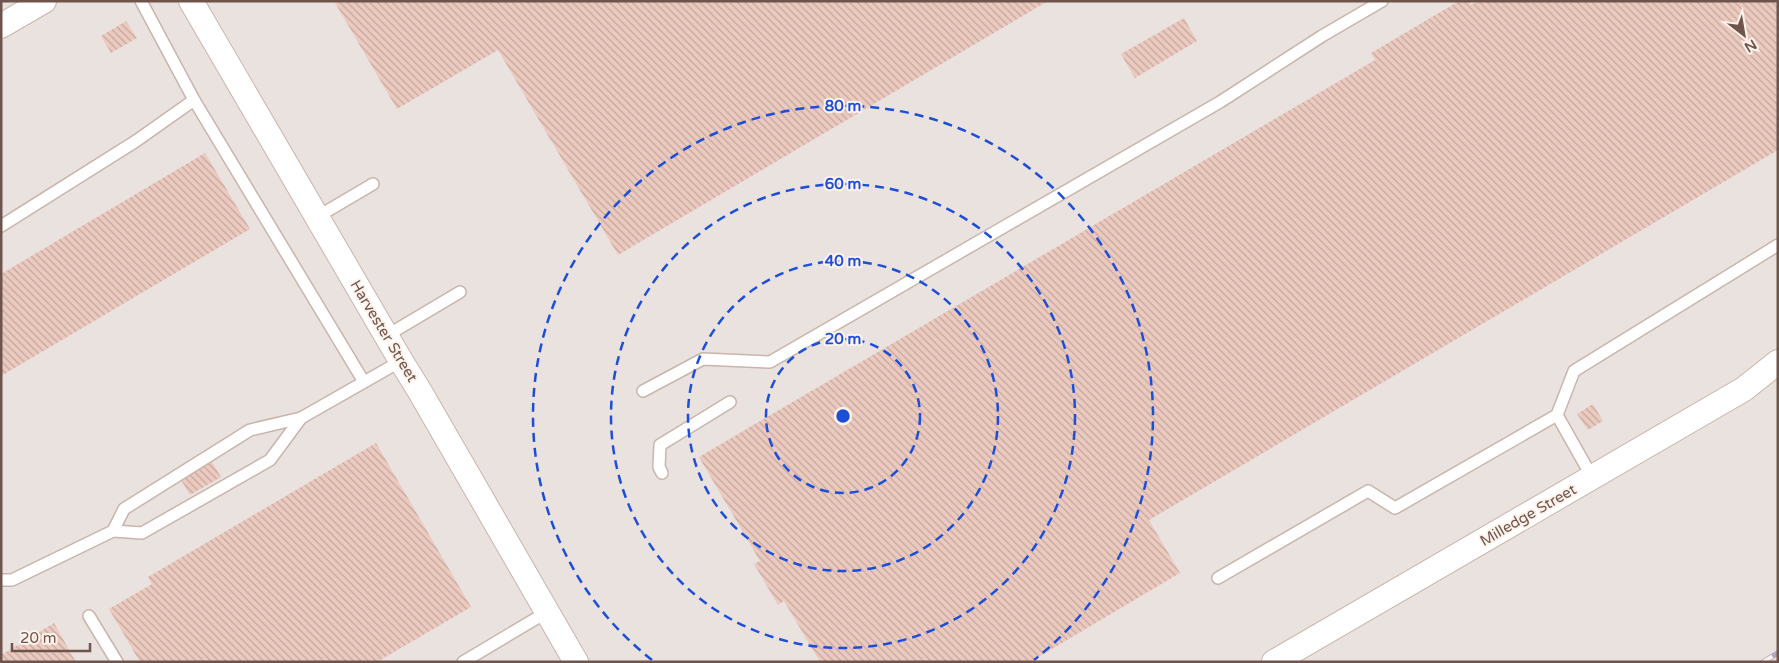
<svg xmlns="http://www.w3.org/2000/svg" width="1779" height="663" viewBox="0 0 1779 663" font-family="'Varela Round',sans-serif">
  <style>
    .industrial { fill: #eae2df }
    .building { fill: url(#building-back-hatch) }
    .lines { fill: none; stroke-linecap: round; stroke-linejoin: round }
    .service-casing { stroke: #c9b5ac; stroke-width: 14 }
    .minor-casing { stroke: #c9b5ac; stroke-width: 26 }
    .service { stroke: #fff; stroke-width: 11 }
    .minor { stroke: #fff; stroke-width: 24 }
    .rail-casing { stroke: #afa5c1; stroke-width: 5.5 }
    .rail { stroke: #fdf3eb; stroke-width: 4; stroke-dasharray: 11; stroke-linecap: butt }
    .ring { fill: none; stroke: #1d4ed8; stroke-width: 2.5; stroke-dasharray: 9 6 }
    .labels { text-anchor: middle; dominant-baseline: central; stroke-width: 4; stroke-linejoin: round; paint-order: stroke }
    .street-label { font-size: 15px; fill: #6f544d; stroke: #fdf3eb }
    .centre { fill: #1d4ed8; stroke: #fdf3eb; stroke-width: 2.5 }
    .ring-label { font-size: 15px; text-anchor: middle; font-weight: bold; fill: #1d4ed8; stroke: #fdf3eb; stroke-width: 4; stroke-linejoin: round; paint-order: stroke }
  </style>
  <defs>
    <pattern id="building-back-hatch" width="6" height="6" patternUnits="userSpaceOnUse" patternTransform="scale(1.25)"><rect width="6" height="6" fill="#eccac0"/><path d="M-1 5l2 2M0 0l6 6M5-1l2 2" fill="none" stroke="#c3a79e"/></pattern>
  </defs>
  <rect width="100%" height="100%" fill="#f9eee5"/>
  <rect class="industrial" x="1" y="1" width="1777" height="661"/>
  <g class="building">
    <polygon points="334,1 1048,1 618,255 498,50 397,109"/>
    <polygon points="1459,1 1469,1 1471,5 1478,1 1778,1 1778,150 1149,520 1180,573 1030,662 820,662 784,601 778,605 754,564 760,561 699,457 1375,60 1371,53"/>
    <polygon points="1184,18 1197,41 1135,78 1121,54"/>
    <polygon points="126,21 137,38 111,53 101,36"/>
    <polygon points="205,153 250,229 1,376 1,274"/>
    <polygon points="1593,404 1603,421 1588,430 1577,414"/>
    <polygon points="376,443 471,607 377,662 140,662 109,609 152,584 148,577"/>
    <polygon points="212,462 221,477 190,495 181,480"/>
    <polygon points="54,623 76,662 1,662 1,651 3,654"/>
  </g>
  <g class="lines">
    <g class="service-casing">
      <g id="service">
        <polyline points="194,100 364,382"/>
        <polyline points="317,217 373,184"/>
        <polyline points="1,226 136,141 194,100 141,1"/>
        <polyline points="386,336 460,292"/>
        <polyline points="643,391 703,359 770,362 1220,102 1322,36 1382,1"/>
        <polyline points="1557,415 1574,371 1778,245"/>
        <polyline points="662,473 659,467 660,445 730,402"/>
        <polyline points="113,531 142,533 270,460 301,418"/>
        <polyline points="1218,578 1368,491 1395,508 1557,415 1592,477"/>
        <polyline points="1,580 12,580 113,531 124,509 250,430 301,418 401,361"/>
        <polyline points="89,616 117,662"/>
        <polyline points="463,662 547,612"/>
      </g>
    </g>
    <g class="minor-casing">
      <g id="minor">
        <polyline points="191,1 401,361 419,390 576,662"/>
        <polyline points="1,26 44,1"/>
        <polyline points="1274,662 1744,389 1778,362"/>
      </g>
    </g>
    <use href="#service" class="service"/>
    <use href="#minor" class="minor"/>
    <g class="rail-casing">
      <polyline id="rail" points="1763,662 1778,653"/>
    </g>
    <use href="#rail" class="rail"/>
  </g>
  <g class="ring">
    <circle cx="843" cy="416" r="77"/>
    <circle cx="843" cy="416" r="155"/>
    <circle cx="843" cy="416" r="232"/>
    <path d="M652 660A310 310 0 1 1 1034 660"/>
  </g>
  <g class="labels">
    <g class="street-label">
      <text transform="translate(384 331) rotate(59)">Harvester Street</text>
      <text transform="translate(1528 515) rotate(-30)">Milledge Street</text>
    </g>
  </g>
  <circle cx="843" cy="416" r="8" class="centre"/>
  <g class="ring-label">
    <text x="843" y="111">80 m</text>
    <text x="843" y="189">60 m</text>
    <text x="843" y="266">40 m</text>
    <text x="843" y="344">20 m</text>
  </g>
  <rect width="1779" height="663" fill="none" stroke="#6f544d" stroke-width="5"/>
  <g transform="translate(1744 35) rotate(149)" stroke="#fdf3eb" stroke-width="4" paint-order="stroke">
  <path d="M0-4L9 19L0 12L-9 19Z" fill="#6f544d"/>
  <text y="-8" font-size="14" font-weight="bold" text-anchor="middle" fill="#6f544d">N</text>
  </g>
  <path d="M12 643v8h78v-8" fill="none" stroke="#6f544d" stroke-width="2.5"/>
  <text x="20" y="643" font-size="15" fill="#6f544d" stroke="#fdf3eb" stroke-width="4" paint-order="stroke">20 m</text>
</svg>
